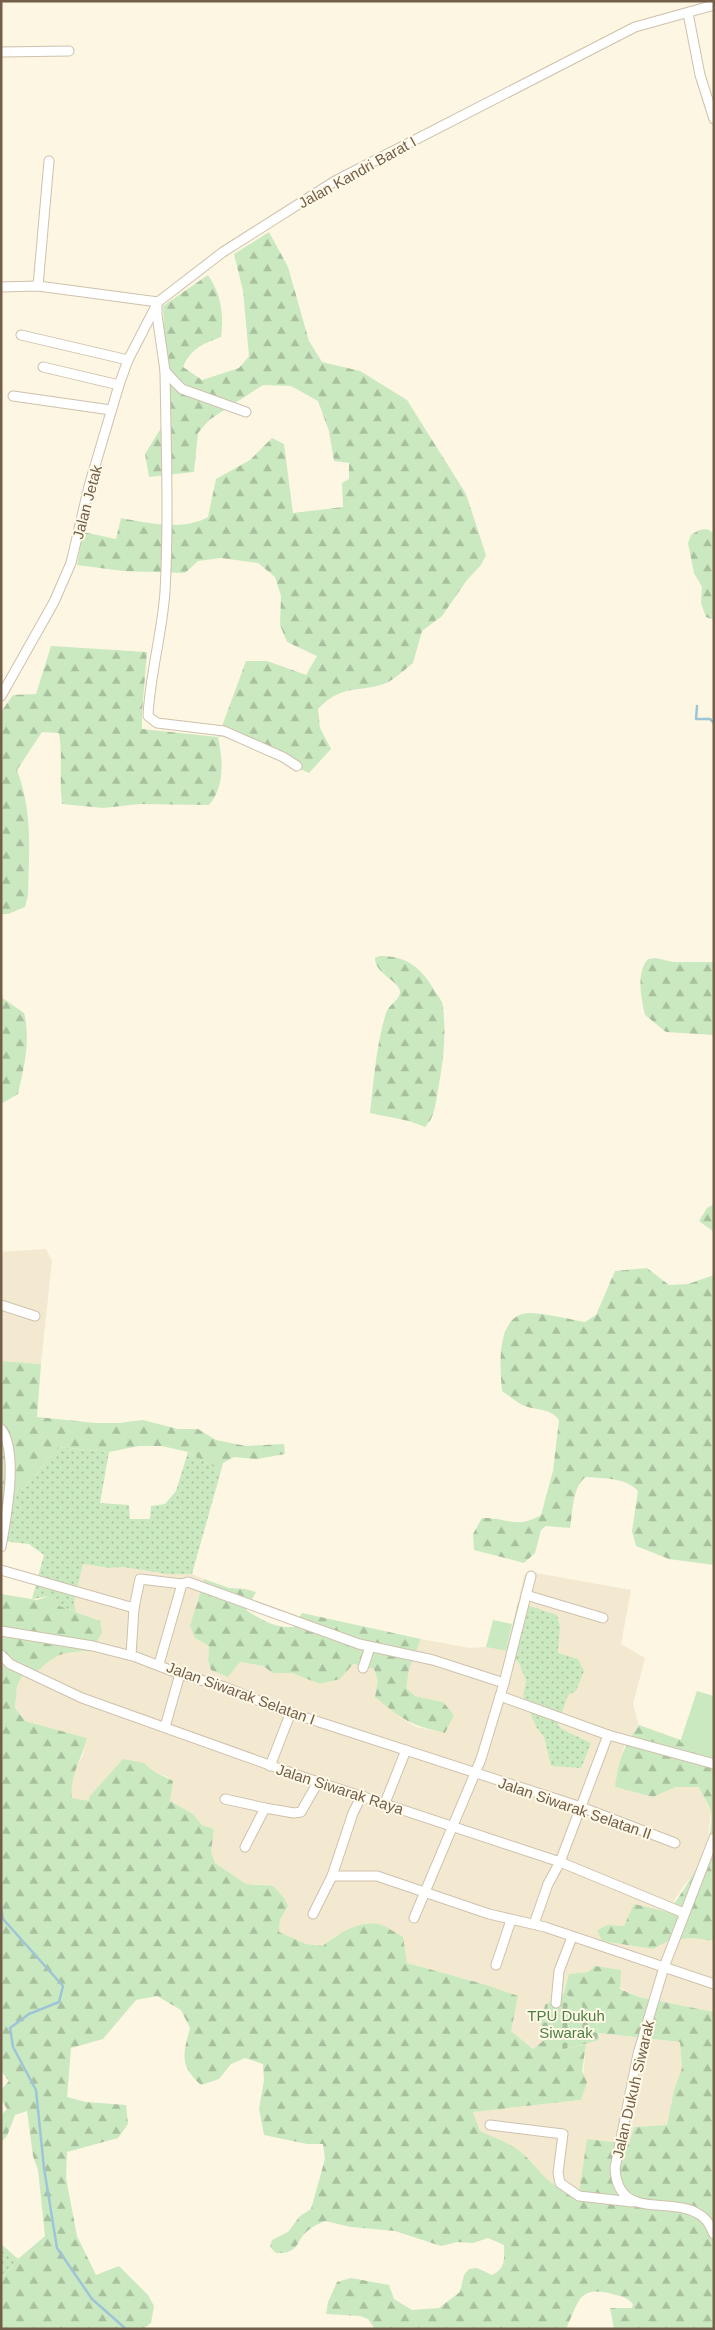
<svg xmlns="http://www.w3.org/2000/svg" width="715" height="2330" viewBox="0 0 715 2330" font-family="Helvetica,sans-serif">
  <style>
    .residential { fill: #f3e9d1 }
    .grass { fill: url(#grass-dots) }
    .forest { fill: url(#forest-firs) }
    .cemetery { fill: url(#cemetery-stones) }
    .pitch { fill: #cbe9c1 }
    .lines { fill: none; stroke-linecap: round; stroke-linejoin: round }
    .stream { stroke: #9ec5d7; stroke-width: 2.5 }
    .street-casing { stroke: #cfc1ac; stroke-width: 11 }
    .street { stroke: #fff; stroke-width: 9 }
    .labels { text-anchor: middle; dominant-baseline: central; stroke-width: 4; stroke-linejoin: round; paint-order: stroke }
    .street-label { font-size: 15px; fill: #735e49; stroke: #fff9e8 }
    .park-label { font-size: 15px; fill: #4d7f43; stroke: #fff9e8 }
  </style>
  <defs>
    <pattern id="grass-dots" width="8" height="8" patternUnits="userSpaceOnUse" patternTransform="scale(1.25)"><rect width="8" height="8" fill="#cbe9c1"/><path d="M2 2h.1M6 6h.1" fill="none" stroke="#a9c09f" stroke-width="1.8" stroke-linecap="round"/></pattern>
    <pattern id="forest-firs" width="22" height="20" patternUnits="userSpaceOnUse" patternTransform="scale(1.25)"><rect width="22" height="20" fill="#cbe9c1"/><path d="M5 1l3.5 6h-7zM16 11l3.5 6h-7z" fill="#a9c09f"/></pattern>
    <pattern id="cemetery-stones" width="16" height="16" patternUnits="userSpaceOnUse" patternTransform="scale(1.25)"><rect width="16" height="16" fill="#cbe9c1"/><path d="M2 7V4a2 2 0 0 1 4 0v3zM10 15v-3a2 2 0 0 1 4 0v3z" fill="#a9c09f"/></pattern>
  </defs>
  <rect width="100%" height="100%" fill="#fcf6e2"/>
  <g class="residential">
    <polygon points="46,1249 52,1261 41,1364 1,1361 1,1252"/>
    <polygon points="83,1564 110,1568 123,1567 167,1574 192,1574 204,1579 195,1607 195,1638 209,1646 208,1660 228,1677 239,1662 263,1666 273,1673 292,1673 320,1684 340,1679 352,1664 374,1669 378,1681 400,1717 416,1727 445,1733 443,1702 414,1696 405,1688 408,1669 421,1639 469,1648 486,1647 506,1651 519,1663 526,1681 523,1696 536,1727 544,1737 551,1766 562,1766 591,1743 562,1729 558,1724 578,1659 558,1654 560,1627 557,1615 518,1602 524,1575 530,1572 631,1590 621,1644 645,1658 633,1704 639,1725 624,1746 615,1787 653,1797 676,1787 699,1787 711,1812 708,1840 695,1874 685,1884 667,1912 653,1910 624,1926 608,1925 602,1941 653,1949 668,1941 692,1938 714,1941 714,2012 639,1997 588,1972 569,1974 598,2033 680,2042 682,2068 674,2090 667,2125 634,2127 630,2144 579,2193 570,2192 547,2181 520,2151 480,2131 472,2112 581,2100 586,2044 557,2051 533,2049 511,2031 483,1984 407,1963 403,1937 380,1925 366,1923 335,1936 323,1946 306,1944 279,1932 280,1920 288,1906 259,1884 246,1884 215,1863 211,1851 214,1829 202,1825 193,1814 170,1801 168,1777 153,1771 144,1763 104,1781 89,1797 89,1801 72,1799 70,1786 74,1771 83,1755 87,1738 25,1721 15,1708 17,1686 26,1669 38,1671 50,1658 64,1652 92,1651 100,1621 76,1612 74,1602"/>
  </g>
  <g class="grass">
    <polygon points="58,1447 109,1452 100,1503 129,1505 130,1519 150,1519 151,1506 165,1504 176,1491 188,1452 221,1471 192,1574 167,1574 123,1567 110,1568 83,1564 74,1602 76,1612 54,1604 50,1596 32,1599 44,1555 29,1544 1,1541 1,1502 26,1486"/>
    <polygon points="518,1602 557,1615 560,1627 558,1653 578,1659 584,1671 576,1691 568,1695 558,1724 562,1729 591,1743 581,1768 551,1766 544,1737 536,1727 523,1696 526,1681 519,1663 506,1651"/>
    <polygon points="1,2244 18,2259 1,2278"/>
  </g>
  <g class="forest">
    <path d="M269,232L288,267L309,341L322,362L360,371L407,400L466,494L486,555L481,565L467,580L442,616L422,631L413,663C404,670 394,680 384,684C355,693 342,684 318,709L320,728L331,749L309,773L226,736L218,737C223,760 225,786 209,805L140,804L103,808L62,804C59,780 63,757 59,733L42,732L17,770C33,813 29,850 28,895L25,907L8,914H1V712L13,695L36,694L51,646L147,652L142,713V729L218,737L246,661H267L306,675L317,656L287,642L280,625L281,596L275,577L258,563L221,558L198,561L185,573L123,571L77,565L83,532L116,539L121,518C147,523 184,531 208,517L216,479L250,460L272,438L284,444L293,513L343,507L342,483L349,479V463L334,461L329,431L318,401L291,386L263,385L209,420L198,433L194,472L149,477L145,454L161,428L168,424L163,306L208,275C221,294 224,314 221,337C203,344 191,348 183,367L202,380L239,368L249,356L243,291L234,254Z"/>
    <polygon points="707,529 714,533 714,620 706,617 701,603 702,587 694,573 688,543 691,535 699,530"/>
    <path d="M379,956C408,955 423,970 436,993C439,997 443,1002 443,1007C446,1033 444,1058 439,1084C436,1098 436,1117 425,1127L409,1121L370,1113C374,1079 376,1046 386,1013C388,1005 401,999 400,991C398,980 375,974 375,958Z"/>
    <path d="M656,958L673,962H714V1035L666,1032L645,1015C641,998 636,972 648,959Z"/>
    <path d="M1,997L24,1013C31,1039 24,1068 18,1094L1,1104Z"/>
    <polygon points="714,1204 714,1232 699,1221 707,1208"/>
    <path d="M647,1268L669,1285L688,1284L714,1275V1565L669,1559L636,1546L632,1531L638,1491C625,1477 605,1479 586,1477C572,1486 573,1513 570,1528L546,1526L541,1530L535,1553L524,1563L474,1550L473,1534L482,1518C508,1517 515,1530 541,1515L553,1471L559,1420C549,1407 536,1411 522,1405C515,1401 508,1395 502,1391C500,1367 495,1312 531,1313C549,1314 568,1319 585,1322L596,1315L615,1271Z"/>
    <polygon points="1,1361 41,1364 37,1417 96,1423 119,1423 143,1420 178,1429 198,1429 216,1440 246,1446 284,1444 285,1454 257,1459 234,1457 223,1463 221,1471 188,1452 162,1446 139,1446 109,1452 58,1447 26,1486 1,1502"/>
    <path d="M204,1579L229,1588L245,1589L256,1592L246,1610C262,1620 275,1628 294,1627L302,1613L421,1639L409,1669L406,1688L415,1696L443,1702L454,1715L445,1733C410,1725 403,1720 375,1697L378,1681L374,1669L353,1664L340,1679L320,1684L292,1673H273L263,1666L240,1662L228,1677L211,1670L208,1660L209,1646L195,1638L190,1626Z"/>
    <path d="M1,1594L37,1600L50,1596L54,1604L100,1621L102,1632L92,1651C65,1652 57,1652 38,1671L26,1669L17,1686L15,1708L25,1721L87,1738C82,1759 69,1776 72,1798L89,1801V1797L123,1759L144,1763L153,1771L173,1781L170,1801L193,1814L202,1825L214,1829L211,1851L215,1863L246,1884L273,1886L284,1898L288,1906L280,1920L279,1932L306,1944L323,1946C337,1934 363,1918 382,1925C389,1928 396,1933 403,1937L407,1963L483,1984L518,1996L511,2031L533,2049L547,2038L557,2051L586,2044L582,2071L587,2082L581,2100L473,2112L480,2131C492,2137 510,2143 521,2152C542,2170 546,2189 579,2193L587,2139L629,2144L634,2127L667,2125L674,2090L682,2068L680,2042L598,2033L595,2015L564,1993L569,1974L588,1972L595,1966L621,1970L620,1989L639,1997L714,2012V2329H614L610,2308H632L633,2304C627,2297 621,2296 612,2294C578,2285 579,2302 566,2329H375L368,2319L360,2316L326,2314L328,2302L337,2282L351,2278L389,2285L394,2299L412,2310L439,2308L460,2292L464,2275L469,2269L477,2268L492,2275C506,2268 504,2260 504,2245L488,2238L473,2243L457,2242L441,2246L395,2231L351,2227L325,2221C321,2223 315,2225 310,2229C294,2240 302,2254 276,2253L270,2247L272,2240L288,2232L300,2216L311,2209L325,2159L323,2144H307L264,2135L259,2109L264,2080L263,2064L245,2058L231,2064L219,2079L201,2085C179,2065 183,2054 190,2028L181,2010L157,1996L136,2000L103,2039L71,2048L67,2097L86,2102L126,2105L128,2124L118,2138L67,2152L66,2178L77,2236L96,2275L119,2266L148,2295L154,2306L151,2323L143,2329H1V2278L18,2259L45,2236L38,2170L33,2156L27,2111L15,2115L7,2136L1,2142V2115L7,2109L1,2099V2090L9,2081L1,2071Z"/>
    <path d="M639,1725L714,1752V1941L692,1938L668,1941L653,1949L602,1941L597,1930L608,1925L624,1926L634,1904L668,1912C686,1888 715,1845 711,1812C709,1804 702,1795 699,1787H676L653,1797L615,1787C619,1760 623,1747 639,1725Z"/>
  </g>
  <polygon class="cemetery" points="564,1993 595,2015 599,2040 557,2051 540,2030 545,2005"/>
  <g class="pitch">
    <polygon points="493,1620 512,1624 506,1651 486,1647"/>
    <polygon points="697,1691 714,1696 714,1752 680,1742"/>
  </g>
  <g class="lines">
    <g class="stream">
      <polyline points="697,706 696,719 710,719 714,723"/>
      <polyline points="1,1907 3,1919 63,1986 59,2002 29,2014 10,2028 13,2047 36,2090 44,2168 57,2248 92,2299 126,2329"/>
    </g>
    <g class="street-casing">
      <g id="street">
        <polyline points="688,13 700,75 714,119"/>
        <polyline points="1,52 69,51"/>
        <polyline points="38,286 49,161"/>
        <polyline points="1,287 38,286 158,302 223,252 335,181 635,27 714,5"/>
        <polyline points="157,307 157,315 165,371 174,381 182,389 246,412"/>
        <polyline points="21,335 128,360"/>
        <polyline points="43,367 119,385"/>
        <path d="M165,371C166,445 169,519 165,592C162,634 150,674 148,716L157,723L224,731L283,757L297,766"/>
        <polyline points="13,396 111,410"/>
        <polyline points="1,696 54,602 71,563 89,486 119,385 128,360 158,302"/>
        <polyline points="1,1305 35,1316"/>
        <path d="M1,1429C19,1451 6,1520 1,1547"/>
        <polyline points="1,1570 134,1608"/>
        <polyline points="526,1595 603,1618"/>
        <polyline points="1,1631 93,1646 136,1657 180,1674 225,1687 279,1709 581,1807 675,1843"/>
        <polyline points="1,1655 10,1664 82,1698 303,1777 560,1862 684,1913"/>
        <polyline points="131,1655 134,1608 140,1579 182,1584"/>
        <polyline points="159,1664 182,1584 188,1582 359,1644 433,1660 504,1683"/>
        <polyline points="363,1668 370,1647"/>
        <polyline points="500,1696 608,1735 714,1764"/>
        <polyline points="165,1727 180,1674"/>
        <polyline points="270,1766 291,1712"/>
        <polyline points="225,1799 265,1808"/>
        <polyline points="385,1803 406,1750"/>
        <path d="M714,1838L664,1967L638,2054L615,2168C618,2225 676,2192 704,2218C709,2222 711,2228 714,2234"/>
        <polyline points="245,1847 265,1808 294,1813 301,1812 318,1782"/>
        <polyline points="332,1876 377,1876 489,1914 545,1927 714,1984"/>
        <polyline points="313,1914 332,1876 353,1813 362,1795"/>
        <polyline points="414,1918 481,1759 504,1683 531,1576"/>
        <polyline points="534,1924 548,1884 560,1862 608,1735"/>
        <polyline points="496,1965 511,1920"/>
        <polyline points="556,2003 559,1971 572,1937"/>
        <polyline points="490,2125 563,2134 558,2173 560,2183 579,2196 632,2202"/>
      </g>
    </g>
    <use href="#street" class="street"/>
  </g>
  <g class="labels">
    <g class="street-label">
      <text transform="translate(357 172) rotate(-29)">Jalan Kandri Barat I</text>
      <text transform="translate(87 502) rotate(-75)">Jalan Jetak</text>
      <text transform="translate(241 1693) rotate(20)">Jalan Siwarak Selatan I</text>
      <text transform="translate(340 1789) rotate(18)">Jalan Siwarak Raya</text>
      <text transform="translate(575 1808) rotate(19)">Jalan Siwarak Selatan II</text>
      <text transform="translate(633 2089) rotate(-77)">Jalan Dukuh Siwarak</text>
    </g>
    <g class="park-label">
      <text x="566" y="2015">TPU Dukuh<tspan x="566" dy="17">Siwarak</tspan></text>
    </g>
  </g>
  <rect width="715" height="2330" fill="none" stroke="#735e49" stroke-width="5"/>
</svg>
